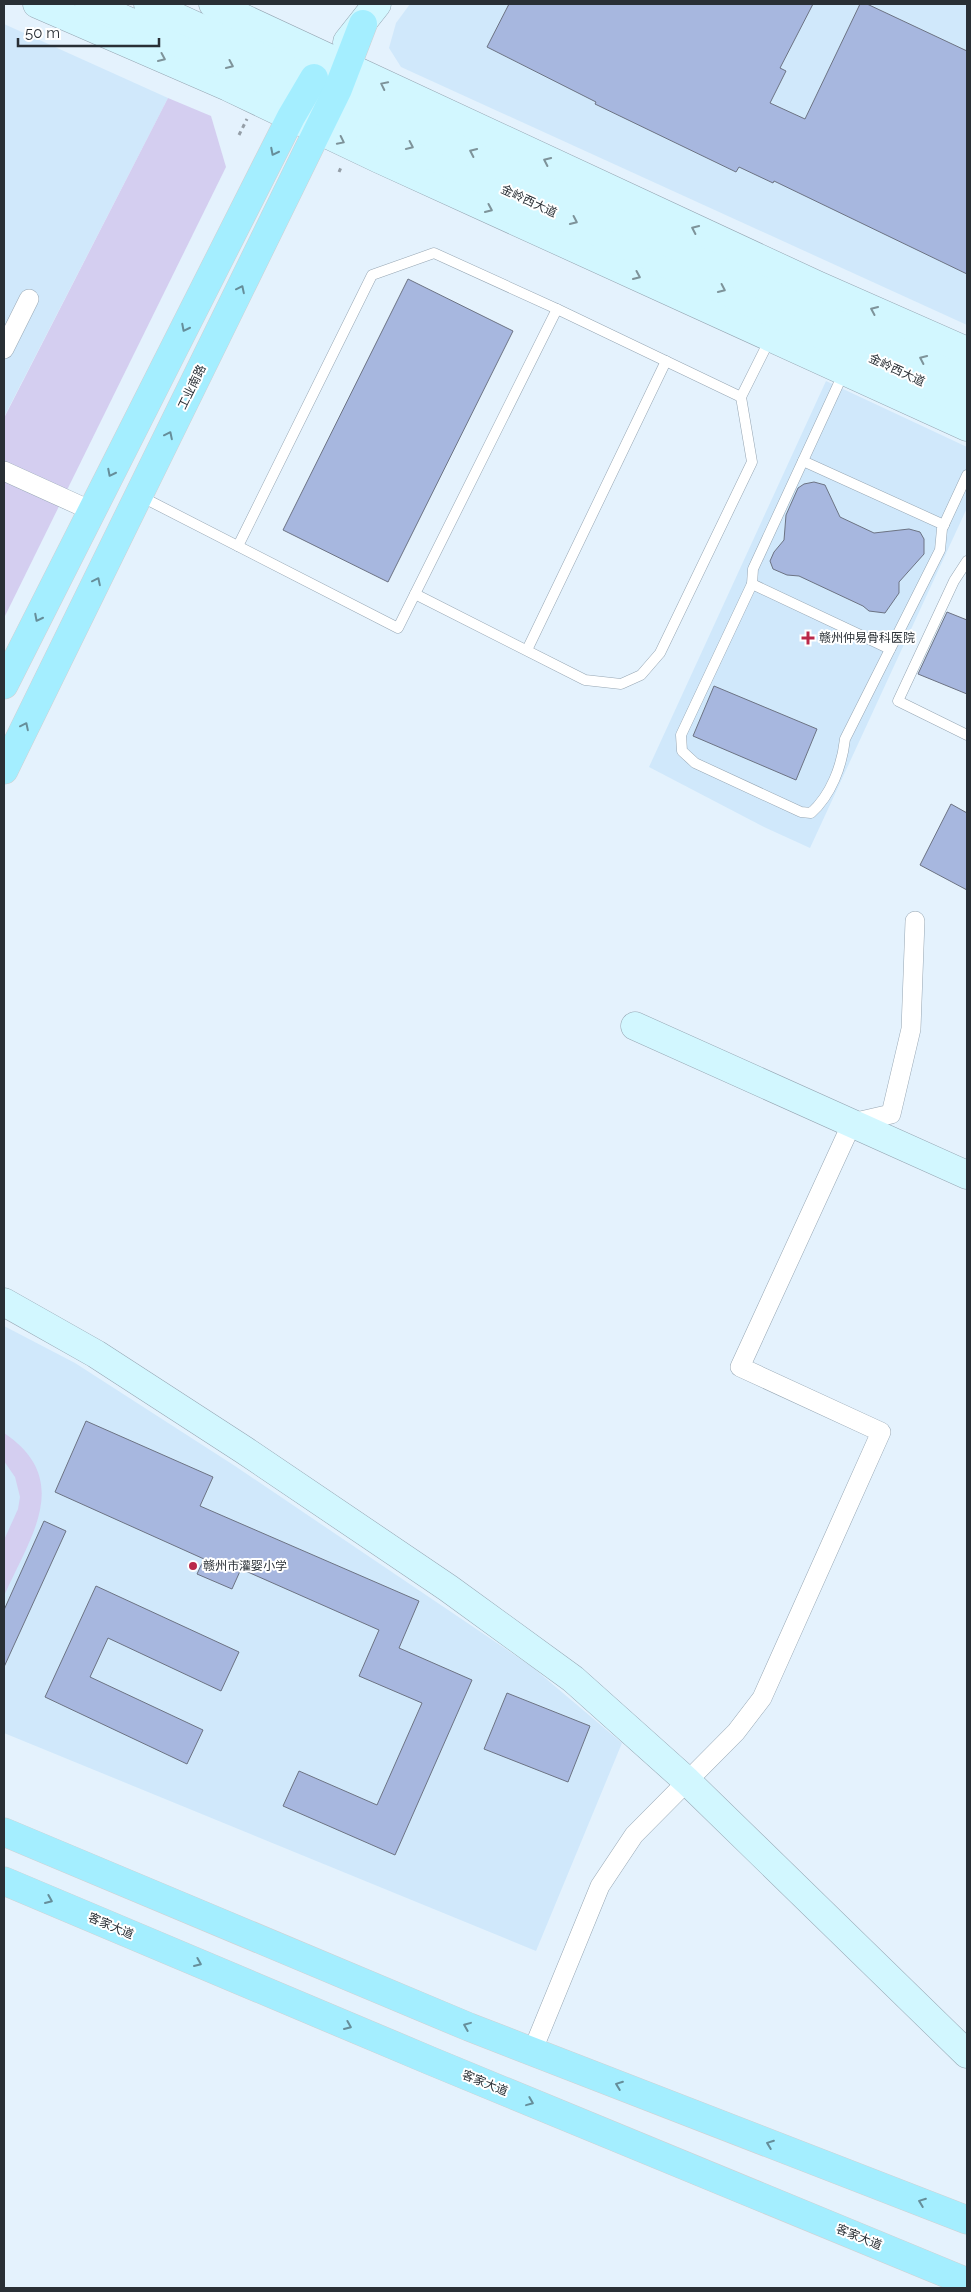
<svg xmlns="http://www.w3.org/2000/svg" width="971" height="2292" viewBox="0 0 971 2292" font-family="Raleway,'Noto Sans SC',sans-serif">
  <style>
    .built { fill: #d0e8fb }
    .green { fill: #d4cef0 }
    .building { fill: #a7b7df; stroke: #6c7383 }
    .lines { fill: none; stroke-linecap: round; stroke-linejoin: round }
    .lane-casing { stroke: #96a6b3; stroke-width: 11 }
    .street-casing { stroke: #96a6b3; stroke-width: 20 }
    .secondary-casing { stroke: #96a6b3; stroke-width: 29 }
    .primary-casing { stroke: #d0d1d3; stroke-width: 29 }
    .path { stroke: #949ea7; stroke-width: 3; stroke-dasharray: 4 4; stroke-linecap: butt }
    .lane { stroke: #fff; stroke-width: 10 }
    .street { stroke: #fff; stroke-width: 19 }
    .secondary { stroke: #d2f7ff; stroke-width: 28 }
    .primary { stroke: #a4eeff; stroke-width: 28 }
    .oneway { stroke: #7e939a }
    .oneway2 { stroke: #668e9a }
    .poi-dot { fill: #ba294a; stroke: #fff; stroke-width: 2 }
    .labels { text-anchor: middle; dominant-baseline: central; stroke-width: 4; stroke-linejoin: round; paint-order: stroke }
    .street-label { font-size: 12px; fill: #292f35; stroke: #fff }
    .poi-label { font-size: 12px; fill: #292f35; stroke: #fff; text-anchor: start }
  </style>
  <rect width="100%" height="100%" fill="#e4f2fd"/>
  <g class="built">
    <polygon points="410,4 967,4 967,325 401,67 389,48 396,23"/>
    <polygon points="4,24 168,98 4,417"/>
    <polygon points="826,381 967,447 967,508 810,848 764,827 649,767"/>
    <polygon points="4,1326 75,1363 235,1466 531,1666 622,1743 536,1951 4,1733"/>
  </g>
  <g class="green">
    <polygon points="168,98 211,116 226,167 4,618 4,418"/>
    <path d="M4,1433C74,1480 30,1537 4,1596V1540L18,1509L20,1497L15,1477L4,1461Z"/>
  </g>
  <g class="building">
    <polygon points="509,4 813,4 780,68 786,71 770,103 805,119 860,4 867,4 967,51 967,274 774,181 773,183 739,167 736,172 595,104 596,102 487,47"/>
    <polygon points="408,279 513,331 388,582 283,530"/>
    <polygon points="814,482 825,485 840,517 874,533 909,529 920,532 924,539 924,554 899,582 899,593 885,613 869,611 863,606 799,576 787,575 773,569 770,561 774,552 784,540 786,515 798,488 804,484"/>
    <polygon points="947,612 967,620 967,694 918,674"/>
    <polygon points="714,686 817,729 796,780 693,736"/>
    <polygon points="951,804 967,813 967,890 920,865"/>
    <polygon points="86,1421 213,1477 200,1506 419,1601 399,1648 472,1680 395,1855 283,1806 299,1771 377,1805 422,1703 359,1676 379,1630 241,1569 232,1589 197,1574 204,1559 55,1492"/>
    <polygon points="44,1521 66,1531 4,1667 4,1610"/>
    <polygon points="96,1586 239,1652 221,1691 108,1638 90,1677 203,1730 187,1764 45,1697"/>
    <polygon points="507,1693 590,1726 568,1782 484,1749"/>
  </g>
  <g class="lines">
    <g class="lane-casing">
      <g id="lane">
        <path d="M844,372L753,569L752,584L681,735L682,751L695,763L801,812L811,813C831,795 842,766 845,739L940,550L942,529L967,475"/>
        <polyline points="803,461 944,525"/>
        <polyline points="140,496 398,628 557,309 741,397 770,339"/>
        <polyline points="238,546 372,275 434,253 557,309"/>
        <polyline points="967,561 954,581 898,701 967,735"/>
        <polyline points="752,584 890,649"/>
        <polyline points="415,594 585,680 621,684 641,675 660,653 752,462 741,397"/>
        <polyline points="527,650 666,361"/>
      </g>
    </g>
    <g class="street-casing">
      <g id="street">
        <polyline points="4,349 29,299"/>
        <polyline points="4,471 92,511"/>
        <polyline points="532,2052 600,1886 634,1835 736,1732 762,1698 881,1432 740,1367 852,1123 891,1114 911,1029 915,921"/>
      </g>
    </g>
    <g class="secondary-casing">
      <g id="secondary">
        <polyline points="37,4 228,87 379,159 967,427"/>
        <polyline points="89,4 303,97 967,402"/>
        <polyline points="148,4 967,379"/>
        <polyline points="213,4 817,285 967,351"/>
        <polyline points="347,42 377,4"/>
        <polyline points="635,1026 967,1175"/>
        <polyline points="4,1302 96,1354 244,1450 448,1588 573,1679 687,1781 967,2054"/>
      </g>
    </g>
    <g class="primary-casing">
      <g id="primary">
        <polyline points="4,685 291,117 314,78"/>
        <polyline points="4,770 338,89 363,24"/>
        <polyline points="4,1832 469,2027 967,2220"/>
        <polyline points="4,1881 431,2061 967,2282"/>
      </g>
    </g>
    <g class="path">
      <polyline points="239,135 247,119"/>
      <polyline points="339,172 342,165"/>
    </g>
    <use href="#lane" class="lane"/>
    <use href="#street" class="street"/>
    <use href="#secondary" class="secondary"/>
    <use href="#primary" class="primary"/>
  </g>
  <defs><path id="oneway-chevron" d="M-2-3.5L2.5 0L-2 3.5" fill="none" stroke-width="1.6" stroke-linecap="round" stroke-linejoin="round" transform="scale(1.25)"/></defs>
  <g class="oneway">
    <use href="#oneway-chevron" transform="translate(162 58) rotate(24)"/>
    <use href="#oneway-chevron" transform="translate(230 65) rotate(24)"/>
    <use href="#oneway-chevron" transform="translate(384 85) rotate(-154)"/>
    <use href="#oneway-chevron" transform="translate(341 141) rotate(26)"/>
    <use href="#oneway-chevron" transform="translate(410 146) rotate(25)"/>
    <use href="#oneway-chevron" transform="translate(473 152) rotate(-155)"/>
    <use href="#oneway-chevron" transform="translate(547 161) rotate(-155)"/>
    <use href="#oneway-chevron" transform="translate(489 209) rotate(24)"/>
    <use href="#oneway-chevron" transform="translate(574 221) rotate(25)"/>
    <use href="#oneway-chevron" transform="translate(695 229) rotate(-155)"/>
    <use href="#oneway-chevron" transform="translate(637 276) rotate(24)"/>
    <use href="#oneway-chevron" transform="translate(722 289) rotate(25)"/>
    <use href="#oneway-chevron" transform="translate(874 310) rotate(-156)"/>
    <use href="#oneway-chevron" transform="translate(923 359) rotate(-155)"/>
  </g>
  <g class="oneway2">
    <use href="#oneway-chevron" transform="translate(274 152) rotate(117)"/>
    <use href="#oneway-chevron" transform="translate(241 289) rotate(-64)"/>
    <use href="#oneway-chevron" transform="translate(185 328) rotate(117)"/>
    <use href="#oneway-chevron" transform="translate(169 435) rotate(-64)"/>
    <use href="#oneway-chevron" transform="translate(111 473) rotate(117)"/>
    <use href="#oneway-chevron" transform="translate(97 581) rotate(-64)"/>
    <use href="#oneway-chevron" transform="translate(38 618) rotate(117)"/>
    <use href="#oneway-chevron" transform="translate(25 726) rotate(-64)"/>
    <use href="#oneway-chevron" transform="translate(49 1900) rotate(23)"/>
    <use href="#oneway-chevron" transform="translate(198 1963) rotate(23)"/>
    <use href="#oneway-chevron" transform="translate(348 2026) rotate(23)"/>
    <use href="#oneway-chevron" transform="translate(467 2026) rotate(-158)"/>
    <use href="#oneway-chevron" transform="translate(619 2085) rotate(-159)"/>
    <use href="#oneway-chevron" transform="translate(530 2102) rotate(22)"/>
    <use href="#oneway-chevron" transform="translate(770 2144) rotate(-159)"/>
    <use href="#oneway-chevron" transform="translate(922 2202) rotate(-159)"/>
  </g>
  <g class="poi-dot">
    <path d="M805.5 630.5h5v5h5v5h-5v5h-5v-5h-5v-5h5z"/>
    <circle cx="193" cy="1566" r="5"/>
  </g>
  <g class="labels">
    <g class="street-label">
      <text transform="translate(529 201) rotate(25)">金岭西大道</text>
      <text transform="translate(897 370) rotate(25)">金岭西大道</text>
      <text transform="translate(192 387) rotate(-64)">工业南路</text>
      <text transform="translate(111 1926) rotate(23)">客家大道</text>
      <text transform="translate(485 2083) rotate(22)">客家大道</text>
      <text transform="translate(859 2237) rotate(22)">客家大道</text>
    </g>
    <g class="poi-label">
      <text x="819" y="638">赣州仲易骨科医院</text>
      <text x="203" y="1566">赣州市灌婴小学</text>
    </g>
  </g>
  <rect width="971" height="2292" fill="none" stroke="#292f35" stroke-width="10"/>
  <path d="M18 38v8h141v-8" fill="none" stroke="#292f35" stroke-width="2.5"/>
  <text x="25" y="38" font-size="15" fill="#292f35" stroke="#ffffff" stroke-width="4" paint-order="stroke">50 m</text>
</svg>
